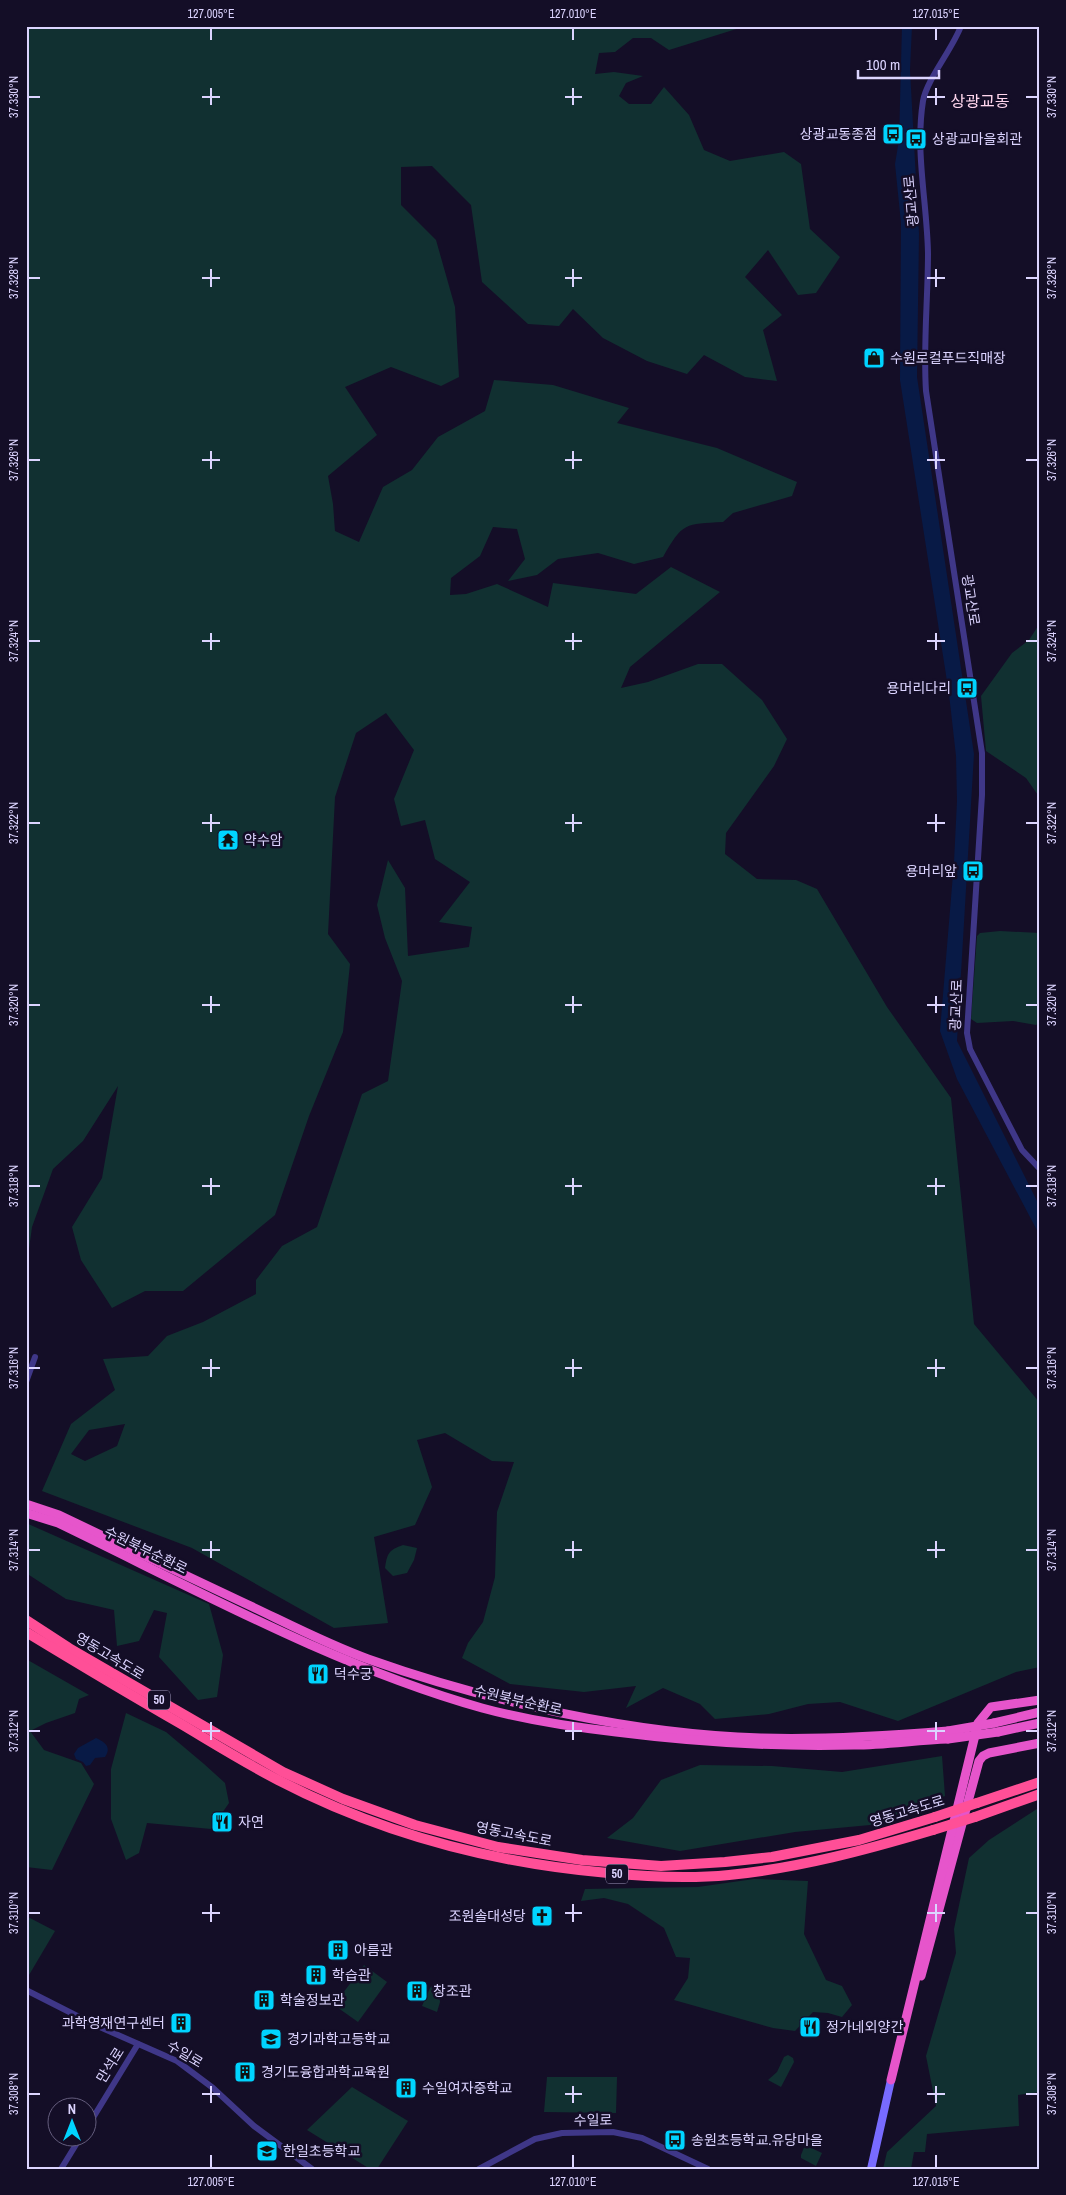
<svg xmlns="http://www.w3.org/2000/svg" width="1066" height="2195" viewBox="0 0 1066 2195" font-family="'Archivo Narrow','Noto Sans KR',sans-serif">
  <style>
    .green { fill: #113031; fill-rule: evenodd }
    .water { fill: #081a46 }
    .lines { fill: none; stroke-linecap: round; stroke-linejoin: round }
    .tertiary { stroke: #3f3788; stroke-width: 6 }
    .secondary { stroke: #786bff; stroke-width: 8 }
    .trunk { stroke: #e655cb; stroke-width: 9 }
    .motorway { stroke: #ff4f97; stroke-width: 10 }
    .trunk-bridge { stroke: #e655cb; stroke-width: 9 }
    .motorway-bridge { stroke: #ff4f97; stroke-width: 10 }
    .ticks { fill: none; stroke: #dcd4ff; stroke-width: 2 }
    .labels { text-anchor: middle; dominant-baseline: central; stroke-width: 5; stroke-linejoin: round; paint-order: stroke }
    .shield { fill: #140e27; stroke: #a099be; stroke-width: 1 }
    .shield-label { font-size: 12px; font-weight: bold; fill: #dcd4ff }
    .poi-label { font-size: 14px; fill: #dcd4ff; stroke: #140e27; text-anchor: start }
    .street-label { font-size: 14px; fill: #dcd4ff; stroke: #140e27 }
    .quarter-label { font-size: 16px; fill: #ffd6ed; stroke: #140e27 }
    .neatline { fill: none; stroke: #dcd4ff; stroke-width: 2 }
    .ticks-label { font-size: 12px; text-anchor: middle; fill: #dcd4ff }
  </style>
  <rect width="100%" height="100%" fill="#140e27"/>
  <g class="green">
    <path d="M26,26H746L669,50L651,38H633L615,52L599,53L595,74L614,72L643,76L626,83L619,96L629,104H651L664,87L689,115L704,150L730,161L784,152L801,164L810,229L840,257L816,293L798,295L768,250L745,277L782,315L763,330L777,381L745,377L704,355L687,374L647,361L603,338L573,309L559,326L528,324L482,282L471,205L432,166L401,167V205L436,240L455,307L459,377L441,386L391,367L345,387L377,435L328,476L333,504L335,531L359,542L383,487L412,470L438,437L485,411L494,380L553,385L629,408L617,423L717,448L797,482L792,496L733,513L723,522C685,524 683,522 663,557L634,564L598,553L558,559L537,575L508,581L525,559L517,529L493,527L480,556L451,578L450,595L466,594L497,584L548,607L553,583L636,594L671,567L720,592L630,667L621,688L648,682L698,664H722L762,700L787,739L774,766L726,833L725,854L757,879L796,880L817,889L887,1007L951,1098L974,1324L1040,1403V1667L1016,1672L898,1721L840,1702L808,1704L769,1714L715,1719L700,1704L663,1688L626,1708L636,1686L584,1692L510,1684L462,1658L468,1643L483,1622L495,1577L497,1512L514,1462L492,1461L445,1433L417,1440L432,1487L415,1525L374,1537L388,1623L334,1628L192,1548L42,1491L71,1424L115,1390L103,1359L148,1356L167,1336L203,1322L256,1294V1280L282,1246L317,1227L362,1094L388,1081L402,981L385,938L377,905L388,860L405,888L408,956L469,947L472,927L439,922L470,882L435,859L425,820L401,826L394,799L414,750L386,713L356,733L335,797L328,934L350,964L343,1032L309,1116L275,1215L183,1291H145L112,1308L81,1260L72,1227L102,1178L118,1086L83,1141L53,1169L32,1227L26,1271ZM125,1424L117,1446L85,1461L71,1454L89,1430Z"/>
    <polygon points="1040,623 1040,798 1026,778 986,751 981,696 1012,653 1029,640"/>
    <polygon points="1000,931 1040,933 1040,1022 1036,1025 1013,1021 977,1023 971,1019 977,936 980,933"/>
    <polygon points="26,1523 209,1604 223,1655 217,1697 198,1700 159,1657 167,1613 154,1610 139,1641 117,1646 114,1610 66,1599 26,1573"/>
    <path d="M403,1545L417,1548L414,1560L407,1573L393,1576L385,1568C387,1553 389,1550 403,1545Z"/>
    <polygon points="26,1659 89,1695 79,1699 75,1713 46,1723 30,1731 44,1750 81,1763 94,1784 52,1870 26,1867"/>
    <polygon points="126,1713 166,1732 204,1764 225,1783 229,1803 211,1829 147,1823 139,1853 126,1860 111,1819 111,1769"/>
    <polygon points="942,1756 945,1796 870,1825 795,1832 680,1851 607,1838 633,1818 661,1780 700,1765 772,1766 842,1772"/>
    <polygon points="1040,1807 1040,2092 1018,2095 1019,2126 927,2134 925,2152 914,2152 911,2169 883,2169 887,2152 936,2106 926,2056 956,1953 954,1929 969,1858 989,1840"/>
    <polygon points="754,1879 808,1881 804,1934 826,1980 842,1986 852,2005 842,2017 828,2013 813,2012 795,2031 773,2028 674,2000 688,1978 690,1958 676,1957 664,1928 628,1904 604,1898 581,1901 585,1889 698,1887"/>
    <polygon points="26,1916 55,1931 29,1975 26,1973"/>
    <polygon points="364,1965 387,1982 358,2022 334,2005"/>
    <polygon points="434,1983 438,1984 440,2002 437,2012 422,2006 430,1988"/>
    <polygon points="788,2055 793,2058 794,2062 781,2087 768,2080 777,2072 784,2057"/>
    <polygon points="547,2077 617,2077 616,2113 544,2112"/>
    <polygon points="352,2087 408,2121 377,2169 370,2169 307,2130"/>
    <polygon points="805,2145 822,2153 816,2166 801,2158 801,2155"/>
  </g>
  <g class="water">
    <polygon points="902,26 912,26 910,70 919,234 917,377 974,754 957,1041 1040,1207 1040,1236 957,1079 940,1031 954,862 957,801 956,756 949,694 900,380 901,223 895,164 899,140"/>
    <path d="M96,1738C105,1742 112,1747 105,1757L95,1758L90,1765L86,1766L83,1762L76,1759L74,1754L78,1748Z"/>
  </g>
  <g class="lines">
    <g class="tertiary">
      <path d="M961,26C952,50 927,79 923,101C915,152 927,202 928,253C928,299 923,345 926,391L982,753V795L967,1033L970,1049L1022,1150L1040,1169"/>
      <polyline points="26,1382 35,1357"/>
      <polyline points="26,1990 93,2024 177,2061 213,2088 254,2126 312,2169"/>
      <polyline points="88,2126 138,2044"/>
      <polyline points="61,2169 80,2138"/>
      <polyline points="479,2169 535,2139 562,2133 613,2132 642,2138 708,2169"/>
    </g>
    <polyline class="secondary" points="871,2169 891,2080"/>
    <g class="trunk">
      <path d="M26,1504L59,1515C119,1544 180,1573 240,1601C283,1621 324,1643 368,1659C489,1702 633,1734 761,1738C823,1740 886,1736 948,1731"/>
      <path d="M26,1513L58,1523C195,1589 336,1667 482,1708C526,1720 571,1727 616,1732C695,1742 775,1747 854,1745C885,1745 917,1740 948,1739"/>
      <polyline points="994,1723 1040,1712"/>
      <polyline points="998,1732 1040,1723"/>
      <polyline points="921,1976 979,1761 983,1756 989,1753 1040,1743"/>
      <polyline points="891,2080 978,1723 991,1707 1040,1700"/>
    </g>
    <g class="motorway">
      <polyline points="26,1620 69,1648 283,1772 343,1799 415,1825 498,1847 582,1860 661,1866 725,1862 772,1857 859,1840 935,1817"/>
      <path d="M26,1632C77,1663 129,1694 181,1724C213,1743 245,1763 278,1780C380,1833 493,1863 608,1873C649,1877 688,1879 729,1875C799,1868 866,1850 933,1830"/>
      <polyline points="977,1803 1040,1782"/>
      <polyline points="975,1817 1040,1794"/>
    </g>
    <g class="trunk-bridge">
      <polyline points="948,1731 994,1723"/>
      <polyline points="948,1739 998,1732"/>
    </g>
    <g class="motorway-bridge">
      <polyline points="935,1817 977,1803"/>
      <polyline points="933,1830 975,1817"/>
    </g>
  </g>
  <path class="ticks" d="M211,28V40M573,28V40M936,28V40M211,88V105M573,88V105M936,88V105M28,97H40M202,97H220M565,97H582M927,97H945M1026,97H1038M211,269V287M573,269V287M936,269V287M28,278H40M202,278H220M565,278H582M927,278H945M1026,278H1038M211,451V469M573,451V469M936,451V469M28,460H40M202,460H220M565,460H582M927,460H945M1026,460H1038M211,633V650M573,633V650M936,633V650M28,641H40M202,641H220M565,641H582M927,641H945M1026,641H1038M211,814V832M573,814V832M936,814V832M28,823H40M202,823H220M565,823H582M927,823H945M1026,823H1038M211,996V1013M573,996V1013M936,996V1013M28,1005H40M202,1005H220M565,1005H582M927,1005H945M1026,1005H1038M211,1178V1195M573,1178V1195M936,1178V1195M28,1186H40M202,1186H220M565,1186H582M927,1186H945M1026,1186H1038M211,1359V1377M573,1359V1377M936,1359V1377M28,1368H40M202,1368H220M565,1368H582M927,1368H945M1026,1368H1038M211,1541V1558M573,1541V1558M936,1541V1558M28,1550H40M202,1550H220M565,1550H582M927,1550H945M1026,1550H1038M211,1722V1740M573,1722V1740M936,1722V1740M28,1731H40M202,1731H220M565,1731H582M927,1731H945M1026,1731H1038M211,1904V1922M573,1904V1922M936,1904V1922M28,1913H40M202,1913H220M565,1913H582M927,1913H945M1026,1913H1038M211,2086V2103M573,2086V2103M936,2086V2103M28,2094H40M202,2094H220M565,2094H582M927,2094H945M1026,2094H1038M211,2155V2168M573,2155V2168M936,2155V2168"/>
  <defs>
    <g id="bus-square" transform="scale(1.125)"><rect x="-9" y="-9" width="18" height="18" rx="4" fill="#00d4ff" stroke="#140e27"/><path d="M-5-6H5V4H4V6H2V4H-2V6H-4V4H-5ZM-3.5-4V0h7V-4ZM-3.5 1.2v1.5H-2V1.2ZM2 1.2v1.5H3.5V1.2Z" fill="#111"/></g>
    <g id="shop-square" transform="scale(1.125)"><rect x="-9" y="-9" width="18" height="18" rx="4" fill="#00d4ff" stroke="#140e27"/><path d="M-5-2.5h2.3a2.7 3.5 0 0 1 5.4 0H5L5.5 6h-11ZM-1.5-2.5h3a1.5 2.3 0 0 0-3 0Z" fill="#111"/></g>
    <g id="temple-square" transform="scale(1.125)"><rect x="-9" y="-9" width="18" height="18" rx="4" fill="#00d4ff" stroke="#140e27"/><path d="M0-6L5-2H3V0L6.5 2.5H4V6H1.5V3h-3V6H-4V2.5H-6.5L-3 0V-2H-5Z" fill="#111"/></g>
    <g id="restaurant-square" transform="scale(1.125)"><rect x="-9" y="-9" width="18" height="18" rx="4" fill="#00d4ff" stroke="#140e27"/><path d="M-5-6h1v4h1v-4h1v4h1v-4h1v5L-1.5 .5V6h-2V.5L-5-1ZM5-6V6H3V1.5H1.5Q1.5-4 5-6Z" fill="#111"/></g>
    <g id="church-square" transform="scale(1.125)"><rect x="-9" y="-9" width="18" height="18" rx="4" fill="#00d4ff" stroke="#140e27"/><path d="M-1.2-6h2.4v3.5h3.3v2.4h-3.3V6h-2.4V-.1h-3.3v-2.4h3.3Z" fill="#111"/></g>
    <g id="building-square" transform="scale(1.125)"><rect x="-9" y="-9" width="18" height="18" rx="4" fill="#00d4ff" stroke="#140e27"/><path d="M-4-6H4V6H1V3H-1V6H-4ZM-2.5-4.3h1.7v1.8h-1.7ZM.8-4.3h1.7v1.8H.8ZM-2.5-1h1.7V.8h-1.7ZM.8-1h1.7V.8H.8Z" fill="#111"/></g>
    <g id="school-square" transform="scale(1.125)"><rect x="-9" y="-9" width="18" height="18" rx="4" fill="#00d4ff" stroke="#140e27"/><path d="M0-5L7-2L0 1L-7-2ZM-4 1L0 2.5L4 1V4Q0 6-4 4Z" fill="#111"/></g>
  </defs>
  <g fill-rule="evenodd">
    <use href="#bus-square" x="893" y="134"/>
    <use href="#bus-square" x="916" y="139"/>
    <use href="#shop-square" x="874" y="358"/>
    <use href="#bus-square" x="967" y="688"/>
    <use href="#temple-square" x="228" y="840"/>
    <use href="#bus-square" x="973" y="871"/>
    <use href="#restaurant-square" x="318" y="1674"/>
    <use href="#restaurant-square" x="222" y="1822"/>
    <use href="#church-square" x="542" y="1916"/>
    <use href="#building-square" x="338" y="1950"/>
    <use href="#building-square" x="316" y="1975"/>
    <use href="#building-square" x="417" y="1991"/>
    <use href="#building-square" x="264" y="2000"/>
    <use href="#building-square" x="181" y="2023"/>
    <use href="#restaurant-square" x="810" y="2027"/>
    <use href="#school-square" x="271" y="2039"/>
    <use href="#building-square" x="245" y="2072"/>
    <use href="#building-square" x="406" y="2088"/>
    <use href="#bus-square" x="675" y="2140"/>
    <use href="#school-square" x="267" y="2151"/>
  </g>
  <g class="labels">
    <g class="shield">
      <rect x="148" y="1690.5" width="22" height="19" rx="4"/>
      <rect x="606" y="1864.5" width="22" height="19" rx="4"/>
    </g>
    <g class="shield-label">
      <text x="159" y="1700">50</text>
      <text x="617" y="1874">50</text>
    </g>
    <g class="poi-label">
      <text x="877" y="134" text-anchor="end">상광교동종점</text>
      <text x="932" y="139">상광교마을회관</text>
      <text x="890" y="358">수원로컬푸드직매장</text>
      <text x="951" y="688" text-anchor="end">용머리다리</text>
      <text x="244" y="840">약수암</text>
      <text x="957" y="871" text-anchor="end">용머리앞</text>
      <text x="334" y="1674">덕수궁</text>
      <text x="238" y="1822">자연</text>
      <text x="526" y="1916" text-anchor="end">조원솔대성당</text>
      <text x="354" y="1950">아름관</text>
      <text x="332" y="1975">학습관</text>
      <text x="433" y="1991">창조관</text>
      <text x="280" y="2000">학술정보관</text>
      <text x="165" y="2023" text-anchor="end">과학영재연구센터</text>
      <text x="826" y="2027">정가네외양간</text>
      <text x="287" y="2039">경기과학고등학교</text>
      <text x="261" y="2072">경기도융합과학교육원</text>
      <text x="422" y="2088">수일여자중학교</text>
      <text x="691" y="2140">송원초등학교.유당마을</text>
      <text x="283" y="2151">한일초등학교</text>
    </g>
    <g class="street-label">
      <text transform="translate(911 201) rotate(-95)">광교산로</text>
      <text transform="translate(971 600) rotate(81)">광교산로</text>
      <text transform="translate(956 1005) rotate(-88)">광교산로</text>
      <text transform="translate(146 1550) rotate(26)">수원북부순환로</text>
      <text transform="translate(110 1656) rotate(31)">영동고속도로</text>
      <text transform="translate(518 1700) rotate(13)">수원북부순환로</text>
      <text transform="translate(907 1811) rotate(-17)">영동고속도로</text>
      <text transform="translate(514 1834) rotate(11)">영동고속도로</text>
      <text transform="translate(185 2054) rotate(31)">수일로</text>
      <text transform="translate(110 2065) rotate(-58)">만석로</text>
      <text transform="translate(593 2120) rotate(-1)">수일로</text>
    </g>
    <g class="quarter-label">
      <text x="980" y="101">상광교동</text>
    </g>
  </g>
  <rect width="1066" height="2195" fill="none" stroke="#140e27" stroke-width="55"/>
  <g transform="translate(72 2122)"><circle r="24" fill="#140e27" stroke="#645d7d"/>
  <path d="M0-4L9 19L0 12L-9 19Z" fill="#00d4ff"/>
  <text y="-8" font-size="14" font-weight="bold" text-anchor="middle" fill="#dcd4ff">N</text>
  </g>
  <path d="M858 70v8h81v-8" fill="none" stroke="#dcd4ff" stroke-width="2.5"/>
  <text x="866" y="70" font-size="15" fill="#dcd4ff" stroke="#140e27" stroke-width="4" paint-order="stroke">100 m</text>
  <rect x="28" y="28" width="1010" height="2140" class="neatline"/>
  <g class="ticks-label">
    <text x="211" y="18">127.005°E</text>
    <text x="573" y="18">127.010°E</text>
    <text x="936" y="18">127.015°E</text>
    <text transform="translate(14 97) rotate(-90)" y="4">37.330°N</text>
    <text transform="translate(1052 97) rotate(-90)" y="4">37.330°N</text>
    <text transform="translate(14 278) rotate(-90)" y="4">37.328°N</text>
    <text transform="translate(1052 278) rotate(-90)" y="4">37.328°N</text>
    <text transform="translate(14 460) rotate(-90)" y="4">37.326°N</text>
    <text transform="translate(1052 460) rotate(-90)" y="4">37.326°N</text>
    <text transform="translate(14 641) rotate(-90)" y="4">37.324°N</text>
    <text transform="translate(1052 641) rotate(-90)" y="4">37.324°N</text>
    <text transform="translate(14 823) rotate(-90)" y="4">37.322°N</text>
    <text transform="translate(1052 823) rotate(-90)" y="4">37.322°N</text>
    <text transform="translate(14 1005) rotate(-90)" y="4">37.320°N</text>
    <text transform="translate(1052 1005) rotate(-90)" y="4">37.320°N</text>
    <text transform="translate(14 1186) rotate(-90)" y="4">37.318°N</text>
    <text transform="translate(1052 1186) rotate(-90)" y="4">37.318°N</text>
    <text transform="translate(14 1368) rotate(-90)" y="4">37.316°N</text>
    <text transform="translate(1052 1368) rotate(-90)" y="4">37.316°N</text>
    <text transform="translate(14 1550) rotate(-90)" y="4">37.314°N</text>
    <text transform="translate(1052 1550) rotate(-90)" y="4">37.314°N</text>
    <text transform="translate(14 1731) rotate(-90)" y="4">37.312°N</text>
    <text transform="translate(1052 1731) rotate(-90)" y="4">37.312°N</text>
    <text transform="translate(14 1913) rotate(-90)" y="4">37.310°N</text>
    <text transform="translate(1052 1913) rotate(-90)" y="4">37.310°N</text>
    <text transform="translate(14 2094) rotate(-90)" y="4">37.308°N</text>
    <text transform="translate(1052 2094) rotate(-90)" y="4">37.308°N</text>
    <text x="211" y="2186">127.005°E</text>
    <text x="573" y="2186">127.010°E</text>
    <text x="936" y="2186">127.015°E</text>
  </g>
</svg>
